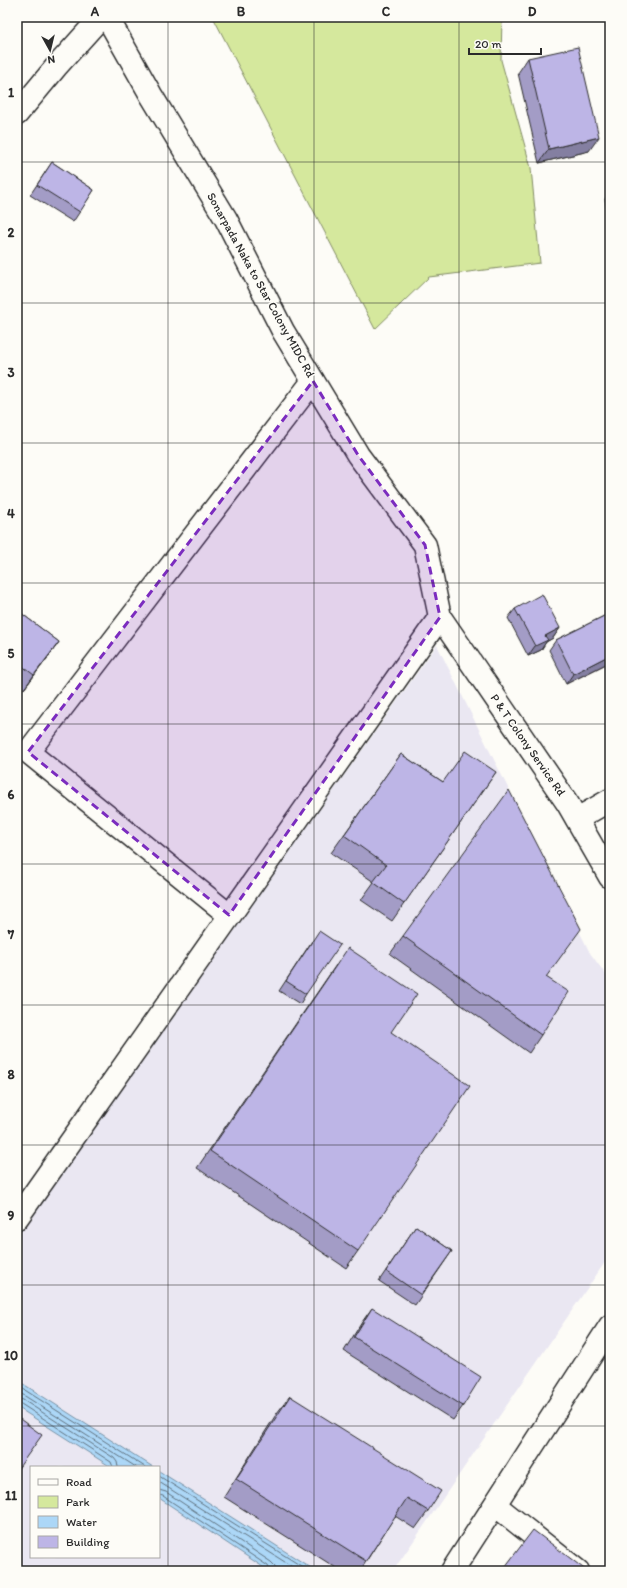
<svg xmlns="http://www.w3.org/2000/svg" width="627" height="1588" viewBox="0 0 627 1588" font-family="Itim,sans-serif">
  <style>
    .built { fill: #eae7f2; fill-rule: evenodd }
    .green { fill: #d5e89d; stroke: #808a64 }
    .water { fill: #acd7f7; stroke: #7892a5 }
    .lines { fill: none; stroke-linecap: round; stroke-linejoin: round }
    .shore { stroke: #5f707d; stroke-width: 1 }
    .minor-casing { stroke: #2b2b2b; stroke-width: 25 }
    .minor { stroke: #fdfcf7; stroke-width: 22 }
    .wall { fill: #a39cc6; stroke: #2b2b2b }
    .shaded-wall { fill: #847fa1; stroke: #2b2b2b }
    .building { fill: #bdb5e6; stroke: #2b2b2b }
    .marked { fill: #7b2cbf; fill-opacity: 0.2; stroke: #7b2cbf; stroke-width: 3; stroke-dasharray: 8 5; stroke-linejoin: round }
    .grid { fill: none; stroke: #2b2b2b; stroke-width: 1; stroke-opacity: 0.55 }
    .labels { text-anchor: middle; dominant-baseline: central; stroke-width: 3; stroke-linejoin: round; paint-order: stroke }
    .street-label { font-size: 12px; fill: #2b2b2b; stroke: #fdfcf7 }
    .neatline { fill: none; stroke: #2b2b2b; stroke-width: 1.5 }
    .grid-label { font-size: 13px; text-anchor: middle; font-weight: bold; fill: #2b2b2b }
  </style>
  <rect width="100%" height="100%" fill="#fdfcf7"/>
  <filter id="ink" filterUnits="userSpaceOnUse"><feTurbulence type="fractalNoise" baseFrequency=".025" numOctaves="2"/><feDisplacementMap in="SourceGraphic" scale="8" xChannelSelector="R" yChannelSelector="G"/><feConvolveMatrix kernelMatrix="1 2 1 2 8 2 1 2 1" color-interpolation-filters="sRGB"/></filter>
  <g filter="url(#ink)">
    <path class="built" d="M437,645L590,953L610,980V1255L393,1571H17V1235ZM31,1467H159V1557H31Z"/>
    <polygon class="green" points="213,17 502,17 501,60 531,168 540,263 429,277 375,329"/>
    <g class="water">
      <polygon points="17,1380 153,1467 111,1467 17,1407"/>
      <polygon points="159,1471 316,1571 269,1571 159,1498"/>
    </g>
    <g class="lines">
      <g class="shore">
        <polyline points="17,1385 145,1467"/>
        <polyline points="17,1391 136,1467"/>
        <polyline points="17,1398 23,1400 114,1458 117,1462 118,1467"/>
        <polyline points="17,1403 21,1404 111,1462 113,1467"/>
        <polyline points="159,1476 309,1571"/>
        <polyline points="159,1482 299,1571"/>
        <polyline points="159,1490 166,1492 271,1562 275,1566 275,1571"/>
        <polyline points="159,1495 163,1496 268,1566 270,1571"/>
      </g>
      <g class="minor-casing">
        <g id="minor">
          <polyline points="107,17 151,95 226,219 283,331 358,455 425,545 440,617 568,804 610,877"/>
          <polyline points="17,114 56,67 101,17"/>
          <polyline points="577,819 610,800"/>
          <polyline points="229,915 28,752 313,381"/>
          <polyline points="17,1218 440,617"/>
          <polyline points="495,1505 578,1571"/>
          <polyline points="452,1571 610,1326"/>
        </g>
      </g>
      <use href="#minor" class="minor"/>
    </g>
    <g class="wall">
      <polygon points="528,58 589,151 539,163 518,73"/>
      <polygon points="52,162 94,190 73,222 30,195"/>
      <polygon points="610,192 610,225 609,225 605,199"/>
      <polygon points="515,609 560,628 553,638 546,642 541,650 528,656 508,618"/>
      <polygon points="17,610 59,642 49,656 24,689 17,684"/>
      <polygon points="610,613 610,662 566,684 549,650 556,640"/>
      <polygon points="401,754 443,782 496,772 392,921 361,900 374,882 331,853"/>
      <polygon points="403,936 547,978 541,1035 529,1053 390,954"/>
      <polygon points="312,941 306,994 300,1004 279,991"/>
      <polygon points="336,965 391,1032 358,1251 346,1268 197,1168"/>
      <polygon points="416,1226 452,1251 415,1305 379,1281"/>
      <polygon points="372,1308 463,1406 453,1420 344,1351 362,1322"/>
      <polygon points="290,1396 428,1511 415,1529 395,1516 360,1571 341,1571 224,1497 277,1413"/>
    </g>
    <g class="shaded-wall">
      <polygon points="599,137 589,151 539,163 549,149"/>
      <polygon points="560,628 553,638 546,642 541,650 528,656 535,646 545,636"/>
      <polygon points="59,642 49,656 24,689 34,675"/>
      <polygon points="610,655 610,662 566,684 573,674"/>
    </g>
    <g class="building">
      <polygon points="578,47 599,137 549,149 528,58"/>
      <polygon points="52,162 94,190 80,212 37,185"/>
      <polygon points="542,594 560,628 545,636 548,640 535,646 515,609"/>
      <polygon points="17,610 59,642 34,675 17,662"/>
      <polygon points="610,613 610,655 573,674 556,640"/>
      <polygon points="465,751 496,772 404,904 373,882 386,865 344,835 401,754 443,782"/>
      <polygon points="509,790 581,929 546,977 569,992 541,1035 403,936"/>
      <polygon points="319,931 340,945 306,994 286,981"/>
      <polygon points="348,948 417,994 391,1032 470,1086 358,1251 210,1151"/>
      <polygon points="416,1226 452,1251 421,1295 386,1271"/>
      <polygon points="372,1308 481,1377 463,1406 354,1337"/>
      <polygon points="290,1396 441,1491 428,1511 407,1498 366,1561 236,1479"/>
      <polygon points="17,1417 42,1435 17,1470"/>
      <polygon points="533,1530 587,1571 502,1571"/>
    </g>
  </g>
  <path class="marked" d="M313,381L358,455L425,545L440,617L229,915L28,752Z"/>
  <path class="grid" d="M168,17V1571M314,17V1571M459,17V1571M17,162H610M17,303H610M17,443H610M17,583H610M17,724H610M17,864H610M17,1005H610M17,1145H610M17,1285H610M17,1426H610"/>
  <g class="labels">
    <g class="street-label">
      <text transform="translate(261 285) rotate(61)">Sonarpada Naka to Star Colony MIDC Rd</text>
      <text transform="translate(528 745) rotate(55)">P &amp; T Colony Service Rd</text>
    </g>
  </g>
  <rect width="627" height="1588" fill="none" stroke="#fdfcf7" stroke-width="44"/>
  <rect x="30" y="1466" width="130" height="92" fill="#fdfcf7" stroke="#a9a8a5"/>
  <rect x="38" y="1479" width="20" height="6" fill="#fdfcf7" stroke="#a9a8a5"/>
  <text x="66" y="1486" font-size="12" fill="#2b2b2b">Road</text>
  <rect x="38" y="1496" width="20" height="12" fill="#d5e89d" stroke="#a9a8a5"/>
  <text x="66" y="1506" font-size="12" fill="#2b2b2b">Park</text>
  <rect x="38" y="1516" width="20" height="12" fill="#acd7f7" stroke="#a9a8a5"/>
  <text x="66" y="1526" font-size="12" fill="#2b2b2b">Water</text>
  <rect x="38" y="1536" width="20" height="12" fill="#bdb5e6" stroke="#a9a8a5"/>
  <text x="66" y="1546" font-size="12" fill="#2b2b2b">Building</text>
  <g transform="translate(50 50) rotate(172)" stroke="#fdfcf7" stroke-width="3" paint-order="stroke">
  <path d="M0-3L7 15L0 10L-7 15Z" fill="#2b2b2b"/>
  <text y="-6" font-size="11" font-weight="bold" text-anchor="middle" fill="#2b2b2b">N</text>
  </g>
  <path d="M469 48v6h72v-6" fill="none" stroke="#2b2b2b" stroke-width="2"/>
  <text x="475" y="48" font-size="12" fill="#2b2b2b" stroke="#fdfcf7" stroke-width="3" paint-order="stroke">20 m</text>
  <rect x="22" y="22" width="583" height="1544" class="neatline"/>
  <g class="grid-label">
    <text x="95" y="16">A</text>
    <text x="241" y="16">B</text>
    <text x="386" y="16">C</text>
    <text x="532" y="16">D</text>
    <text x="11" y="97">1</text>
    <text x="11" y="237">2</text>
    <text x="11" y="377">3</text>
    <text x="11" y="518">4</text>
    <text x="11" y="658">5</text>
    <text x="11" y="799">6</text>
    <text x="11" y="939">7</text>
    <text x="11" y="1079">8</text>
    <text x="11" y="1220">9</text>
    <text x="11" y="1360">10</text>
    <text x="11" y="1500">11</text>
  </g>
</svg>
